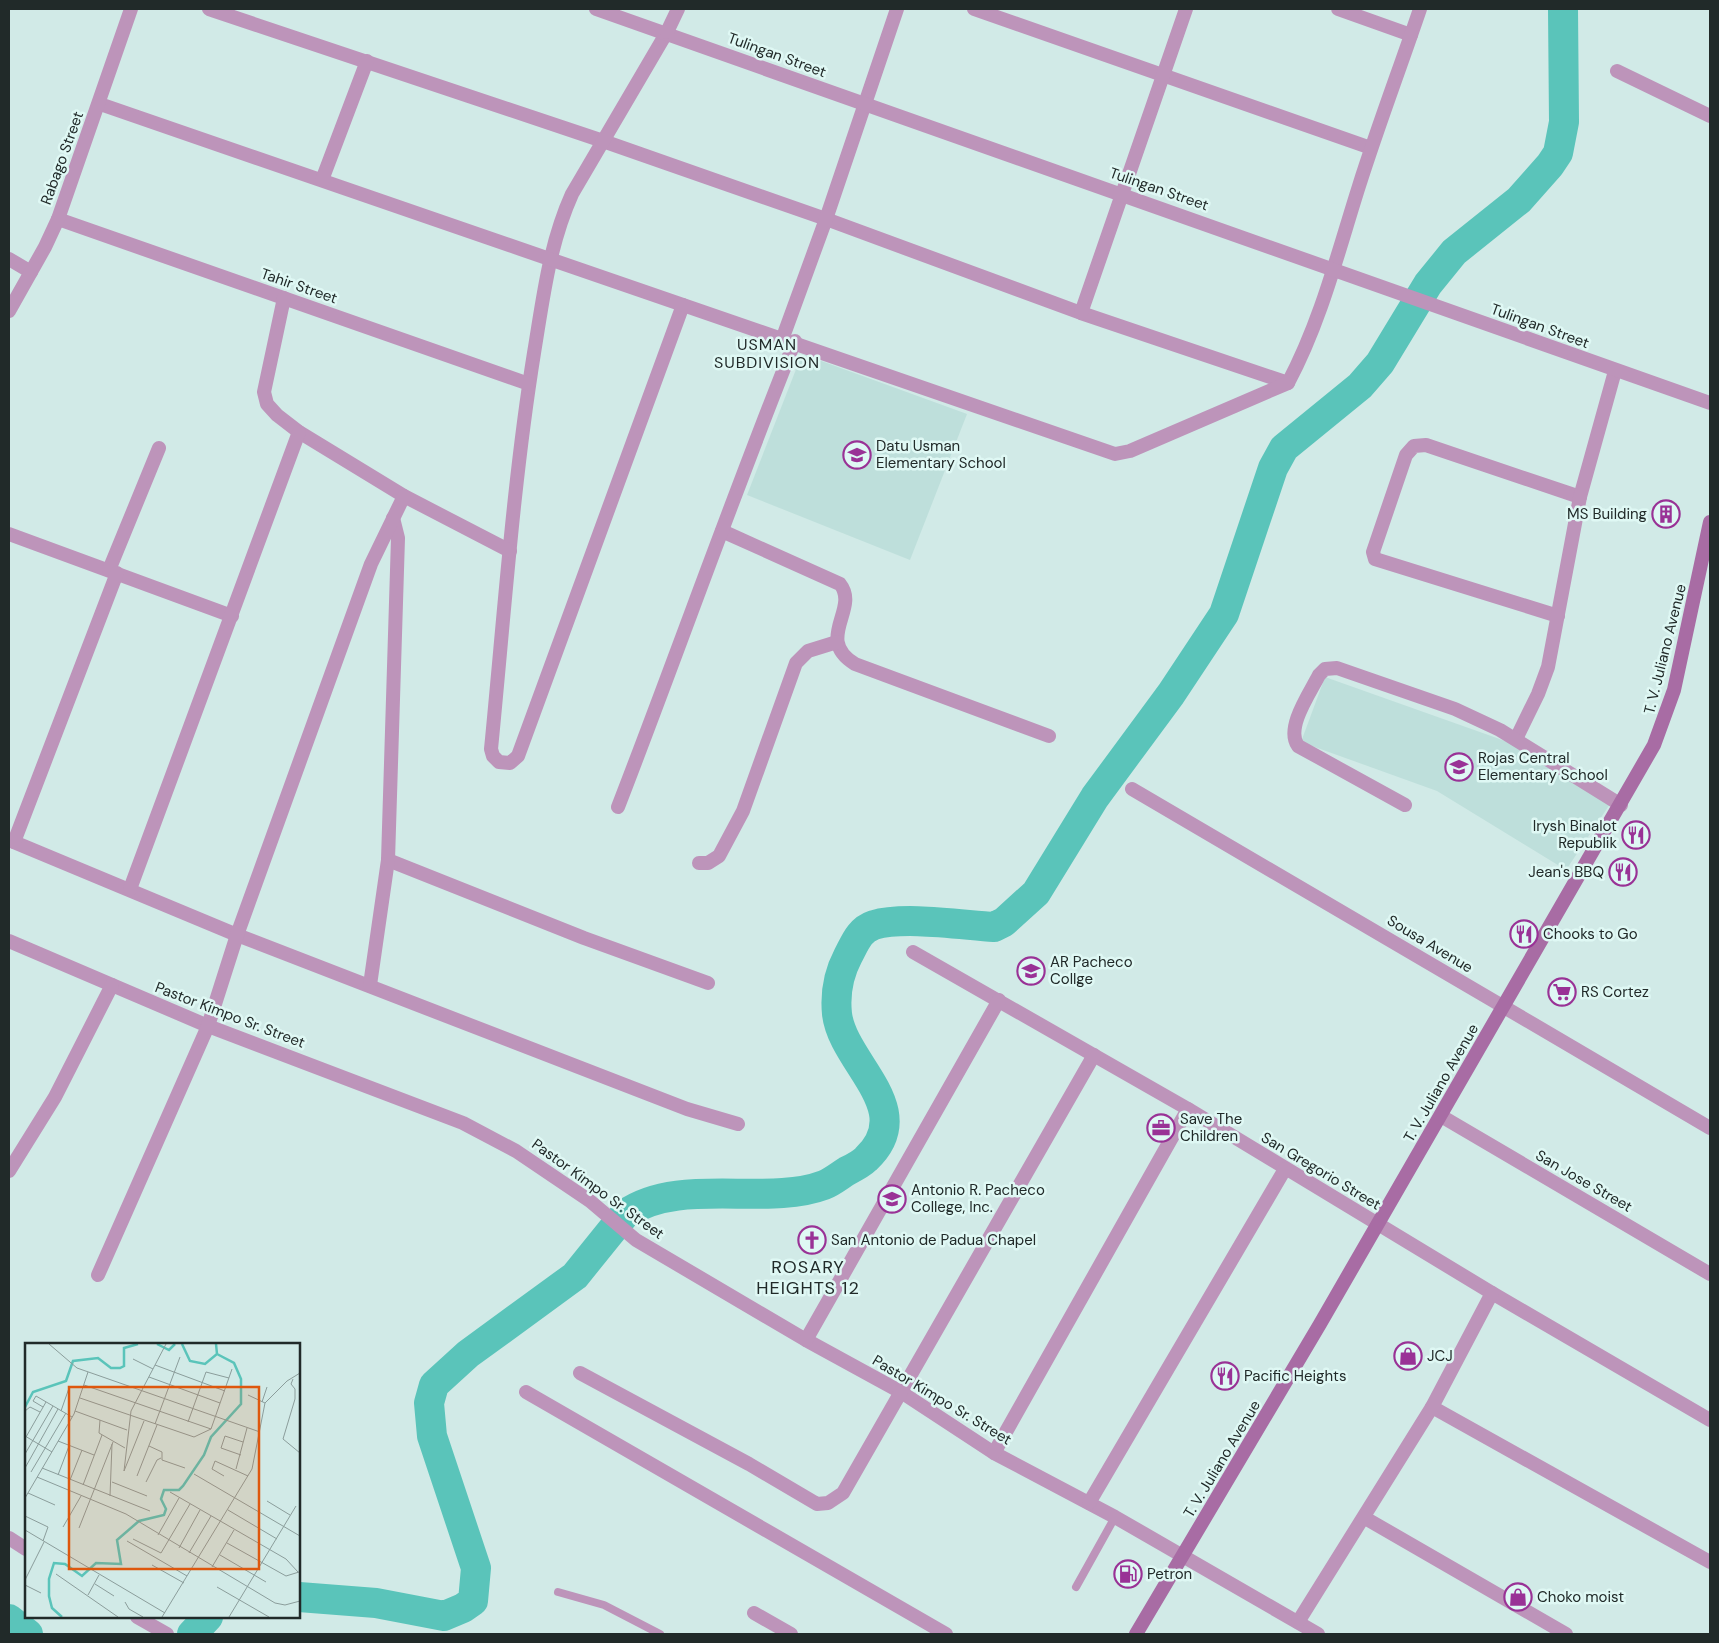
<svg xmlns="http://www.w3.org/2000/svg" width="1719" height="1643" viewBox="0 0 1719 1643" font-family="'DM Sans',sans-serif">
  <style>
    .built { fill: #bedfdb }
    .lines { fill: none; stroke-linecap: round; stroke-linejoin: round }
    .river { stroke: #5ac4ba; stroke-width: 30 }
    .service { stroke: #bd94ba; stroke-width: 8 }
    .minor { stroke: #bd94ba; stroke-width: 14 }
    .tertiary { stroke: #bd94ba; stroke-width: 14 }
    .secondary { stroke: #a86ca4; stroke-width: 14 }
    .labels { text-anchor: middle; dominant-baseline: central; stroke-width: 5; stroke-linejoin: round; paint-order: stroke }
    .street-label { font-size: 15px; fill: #212a29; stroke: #dff8f4 }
    .poi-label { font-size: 15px; fill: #212a29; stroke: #dff8f4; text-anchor: start }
    .neighbourhood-label { font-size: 16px; letter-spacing: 1px; fill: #212a29; stroke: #dff8f4 }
    .quarter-label { font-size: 18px; letter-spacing: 1px; fill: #212a29; stroke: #dff8f4 }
    .inset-river { fill: none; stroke: #5ac4ba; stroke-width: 2.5 }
    .inset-road { fill: none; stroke: #8b9d9b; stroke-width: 1 }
    .view { fill: #de570d; fill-opacity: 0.15; stroke: #de570d; stroke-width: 2.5 }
    .inset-edge { fill: none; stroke: #212a29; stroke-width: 2.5 }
  </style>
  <rect width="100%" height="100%" fill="#d1eae7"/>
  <g class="built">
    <polygon points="802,354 967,414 910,560 747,495"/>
    <polygon points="1325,677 1508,742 1610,804 1566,870 1437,791 1301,742"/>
  </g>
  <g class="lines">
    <g class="river">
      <path d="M299,1597L376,1603L444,1616L463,1608L473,1601L476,1568L432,1436L429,1403L434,1385L468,1354L575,1276L625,1214C679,1176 766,1207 824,1185C832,1182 839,1176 847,1171C853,1168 861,1164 866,1159C919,1109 843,1064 837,1014C835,994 839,973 848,956C855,943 859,930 874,925C904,916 962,925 994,927L1004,922L1036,893L1095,797L1171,694L1224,614L1273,468L1284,448L1360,386L1380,363L1428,284L1454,252L1519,200L1550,165L1558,153L1564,122L1563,9"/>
      <polyline points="9,1619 28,1634"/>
      <polyline points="192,1634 208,1617"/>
    </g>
    <g class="service">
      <polyline points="1076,1587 1115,1517"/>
      <polyline points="558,1592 604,1605 660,1634"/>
    </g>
    <g class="minor">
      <polyline points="209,9 603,141 826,219 1081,313 1288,383"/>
      <polyline points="974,9 1371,148"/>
      <polyline points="1338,9 1411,35"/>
      <path d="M667,32L572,194C549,245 543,299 534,353C513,484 504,617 491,749L493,756L499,762L510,763L518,756L683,305"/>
      <polyline points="1617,71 1710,116"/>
      <path d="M100,104C438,220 777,335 1115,454L1130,451L1288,383C1321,321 1338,252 1359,186C1378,126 1400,68 1420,9"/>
      <polyline points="322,180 367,61"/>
      <polyline points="58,219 529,384"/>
      <polyline points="9,259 31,272"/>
      <polyline points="284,298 264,392 267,404 277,415 299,432 404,496 510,551"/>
      <polyline points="1081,313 1186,9"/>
      <polyline points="783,337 826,219 897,9"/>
      <path d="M722,531L840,584C860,609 814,639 855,664L1049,736"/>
      <polyline points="9,534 232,616"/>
      <polyline points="109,570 159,448"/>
      <polyline points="1558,616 1375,559 1373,552 1406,455 1414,446 1426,445 1580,497"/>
      <polyline points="1516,739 1538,694 1548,667 1580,497 1615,371"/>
      <polyline points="1132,789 1504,1007"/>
      <path d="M1405,805L1298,746C1285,728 1310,693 1319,675L1325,669L1337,668L1455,709L1500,730L1621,805"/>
      <path d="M618,807C678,652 733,495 795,341"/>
      <polyline points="9,840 237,935 687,1109 738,1124"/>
      <polyline points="14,842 117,573"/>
      <polyline points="388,860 584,938 708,983"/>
      <polyline points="699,863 708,863 719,856 743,811 796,663 808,651 837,642"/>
      <polyline points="130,889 299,432"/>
      <polyline points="9,941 208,1026 463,1123 516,1151 590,1201 636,1240 806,1340 901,1392 994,1453 1115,1517 1318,1634"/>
      <polyline points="913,952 1188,1109 1492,1293 1710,1420"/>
      <polyline points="370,985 388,860 398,538 393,518"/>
      <polyline points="1441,1116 1710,1274"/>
      <polyline points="9,1171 55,1097 112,985"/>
      <polyline points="98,1275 208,1026 237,935 371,564 404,496"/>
      <polyline points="806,1340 999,1000"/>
      <polyline points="580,1373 749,1464 817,1504 828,1503 843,1493 1094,1055"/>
      <polyline points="526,1392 946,1634"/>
      <polyline points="1432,1407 1710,1562"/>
      <polyline points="994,1453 1188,1109"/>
      <polyline points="1089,1503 1285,1169"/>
      <polyline points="1365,1518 1566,1634"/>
      <polyline points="754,1613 791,1634"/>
      <polyline points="1298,1622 1432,1407 1492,1293"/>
    </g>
    <g class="tertiary">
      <polyline points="596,9 1710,403"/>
      <polyline points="667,32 678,9"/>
      <polyline points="9,311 45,247 58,219 131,9"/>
      <polyline points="1504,1007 1710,1128"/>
      <polyline points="9,1538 26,1549"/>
      <polyline points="137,1617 167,1634"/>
    </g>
    <polyline class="secondary" points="1136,1634 1320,1324 1654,745 1674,690 1710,522"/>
  </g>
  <defs>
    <g id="school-ring" transform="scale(1.4375)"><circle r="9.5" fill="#dff8f4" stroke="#993296" stroke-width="1.5"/><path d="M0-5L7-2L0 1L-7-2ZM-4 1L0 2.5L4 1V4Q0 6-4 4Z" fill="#993296"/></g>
    <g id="building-ring" transform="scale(1.4375)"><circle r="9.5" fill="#dff8f4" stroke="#993296" stroke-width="1.5"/><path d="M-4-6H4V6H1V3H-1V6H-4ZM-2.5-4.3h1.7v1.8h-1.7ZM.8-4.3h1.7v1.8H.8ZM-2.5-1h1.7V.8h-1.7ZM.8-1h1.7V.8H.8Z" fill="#993296"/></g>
    <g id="restaurant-ring" transform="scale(1.4375)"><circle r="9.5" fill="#dff8f4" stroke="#993296" stroke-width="1.5"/><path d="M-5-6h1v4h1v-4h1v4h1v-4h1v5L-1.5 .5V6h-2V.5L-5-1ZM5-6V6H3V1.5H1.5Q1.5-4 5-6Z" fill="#993296"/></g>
    <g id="university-ring" transform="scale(1.4375)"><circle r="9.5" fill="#dff8f4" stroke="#993296" stroke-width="1.5"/><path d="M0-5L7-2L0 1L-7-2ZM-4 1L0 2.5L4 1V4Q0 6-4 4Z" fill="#993296"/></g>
    <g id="supermarket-ring" transform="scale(1.4375)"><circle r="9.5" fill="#dff8f4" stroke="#993296" stroke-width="1.5"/><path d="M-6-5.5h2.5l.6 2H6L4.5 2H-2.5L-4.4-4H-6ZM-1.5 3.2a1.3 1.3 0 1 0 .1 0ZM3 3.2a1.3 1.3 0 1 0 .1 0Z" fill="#993296"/></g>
    <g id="office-ring" transform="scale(1.4375)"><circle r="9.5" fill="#dff8f4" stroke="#993296" stroke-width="1.5"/><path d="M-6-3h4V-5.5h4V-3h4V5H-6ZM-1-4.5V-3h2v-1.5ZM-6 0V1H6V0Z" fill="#993296"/></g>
    <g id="church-ring" transform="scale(1.4375)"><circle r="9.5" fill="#dff8f4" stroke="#993296" stroke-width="1.5"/><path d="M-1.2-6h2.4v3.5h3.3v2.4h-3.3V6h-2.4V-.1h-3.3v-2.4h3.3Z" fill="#993296"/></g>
    <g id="shop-ring" transform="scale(1.4375)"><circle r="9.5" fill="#dff8f4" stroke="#993296" stroke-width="1.5"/><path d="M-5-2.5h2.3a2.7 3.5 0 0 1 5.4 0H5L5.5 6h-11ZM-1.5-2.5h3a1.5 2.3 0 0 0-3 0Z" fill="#993296"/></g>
    <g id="fuel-ring" transform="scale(1.4375)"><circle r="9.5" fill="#dff8f4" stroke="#993296" stroke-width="1.5"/><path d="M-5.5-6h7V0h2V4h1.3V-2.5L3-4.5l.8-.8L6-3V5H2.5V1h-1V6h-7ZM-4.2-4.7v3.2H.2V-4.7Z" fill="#993296"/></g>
  </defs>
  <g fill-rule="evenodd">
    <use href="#school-ring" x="857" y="455"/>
    <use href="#building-ring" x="1666" y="514"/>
    <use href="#school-ring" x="1459" y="767"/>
    <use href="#restaurant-ring" x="1636" y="835"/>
    <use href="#restaurant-ring" x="1623" y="872"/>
    <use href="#restaurant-ring" x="1524" y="934"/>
    <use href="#university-ring" x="1031" y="971"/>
    <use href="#supermarket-ring" x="1562" y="992"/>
    <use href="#office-ring" x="1161" y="1128"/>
    <use href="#university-ring" x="892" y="1199"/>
    <use href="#church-ring" x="812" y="1240"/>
    <use href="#shop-ring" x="1408" y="1356"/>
    <use href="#restaurant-ring" x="1225" y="1376"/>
    <use href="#fuel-ring" x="1128" y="1574"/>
    <use href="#shop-ring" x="1518" y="1597"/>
  </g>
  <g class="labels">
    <g class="street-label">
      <text transform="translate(777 55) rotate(20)">Tulingan Street</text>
      <text transform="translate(62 158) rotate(-70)">Rabago Street</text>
      <text transform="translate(1159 189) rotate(19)">Tulingan Street</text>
      <text transform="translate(299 286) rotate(19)">Tahir Street</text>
      <text transform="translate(1540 326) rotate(20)">Tulingan Street</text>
      <text transform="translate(1665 649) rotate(-76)">T. V. Juliano Avenue</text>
      <text transform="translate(1430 944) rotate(31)">Sousa Avenue</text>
      <text transform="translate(230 1015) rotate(21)">Pastor Kimpo Sr. Street</text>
      <text transform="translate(1441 1083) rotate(-60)">T. V. Juliano Avenue</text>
      <text transform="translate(1321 1171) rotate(31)">San Gregorio Street</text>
      <text transform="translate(1584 1181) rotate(30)">San Jose Street</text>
      <text transform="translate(598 1189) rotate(36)">Pastor Kimpo Sr. Street</text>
      <text transform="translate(942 1400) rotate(31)">Pastor Kimpo Sr. Street</text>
      <text transform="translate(1222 1459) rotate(-59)">T. V. Juliano Avenue</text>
    </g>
    <g class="poi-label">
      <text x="876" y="446">Datu Usman<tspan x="876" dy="17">Elementary School</tspan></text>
      <text x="1647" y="514" text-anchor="end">MS Building</text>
      <text x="1478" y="758">Rojas Central<tspan x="1478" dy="17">Elementary School</tspan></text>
      <text x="1617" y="826" text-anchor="end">Irysh Binalot<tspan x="1617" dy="17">Republik</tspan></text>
      <text x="1604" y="872" text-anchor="end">Jean's BBQ</text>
      <text x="1543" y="934">Chooks to Go</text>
      <text x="1050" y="962">AR Pacheco<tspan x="1050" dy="17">Collge</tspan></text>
      <text x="1581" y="992">RS Cortez</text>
      <text x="1180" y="1119">Save The<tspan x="1180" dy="17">Children</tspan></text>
      <text x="911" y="1190">Antonio R. Pacheco<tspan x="911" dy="17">College, Inc.</tspan></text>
      <text x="831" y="1240">San Antonio de Padua Chapel</text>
      <text x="1427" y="1356">JCJ</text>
      <text x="1244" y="1376">Pacific Heights</text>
      <text x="1147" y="1574">Petron</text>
      <text x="1537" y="1597">Choko moist</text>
    </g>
    <g class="neighbourhood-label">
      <text x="767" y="344">USMAN<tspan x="767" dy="18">SUBDIVISION</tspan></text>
    </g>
    <g class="quarter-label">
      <text x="808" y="1267">ROSARY<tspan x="808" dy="21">HEIGHTS 12</tspan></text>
    </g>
  </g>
  <g transform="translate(25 1343)">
    <rect width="275" height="275" fill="#d1eae7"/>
    <path class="inset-river" d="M132,1L144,7L150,1M157,1L165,18L180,21L192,11L191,1M0,64L8,49L41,38L48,18L73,15L86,25H95L99,23V5L113,1M37,274L27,265L24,253V236L29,220L40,221L57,233L71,220L96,221L92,197L114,178L139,172L141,166L136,156L139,147H154L158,143L179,112L186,94L216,61V36L209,20L192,11"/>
    <path class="inset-road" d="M24,1L52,25L235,89M108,16L128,26M130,22L200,48M124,34L195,60M268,36L266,41L270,46V56L258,96L275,110M59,42L186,86M223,52L240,60M55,55L169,94L186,86L207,26M237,59L242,44M18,64L8,58L11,53L47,74M0,68L5,64L15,69M36,68L44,45M50,68L102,87M75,77L74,90L100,105M119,78L99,128L106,68L141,1M163,79L181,29L204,35M130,81L155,14M0,93L27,109M1,94L21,59M33,98L69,112M124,103L137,109V117L160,125M0,111L28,63M216,112L196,105L200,93L218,99M0,125L33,66M17,125L125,168M211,126L222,85M6,129L41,70M169,131L275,193M33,132L44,103M112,133L132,82M199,133L187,126L190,118L223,133M12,134L101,171L250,260L260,262L275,258M45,137L57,107M87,139L122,153M121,139L132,117L136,115M58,142L77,92M145,149L261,216L273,229M3,150L30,162M85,153L87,101M0,155L49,71L63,29M242,158L265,172M203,167L252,196M0,173L23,184L18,198M38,184L56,153M54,185L88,99M0,187L140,270M133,192L154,155M108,196L136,210L165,161M102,198L162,233M202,200L261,233L274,229M154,205L175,167M164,210L186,173M195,212L241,239M127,222L159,240M187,224L209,187M31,231L93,274M0,237L19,199M70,241L89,253M0,242L16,250M192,244L244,274M63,252L74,232M100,259L104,266L118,274M137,274L227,126L240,60L262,38L275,30M204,274L271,163"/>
    <path class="view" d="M44,44H234V226H44Z"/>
    <rect width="275" height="275" class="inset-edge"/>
  </g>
  <rect width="1719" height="1643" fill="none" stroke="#212a29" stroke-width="20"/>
</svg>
